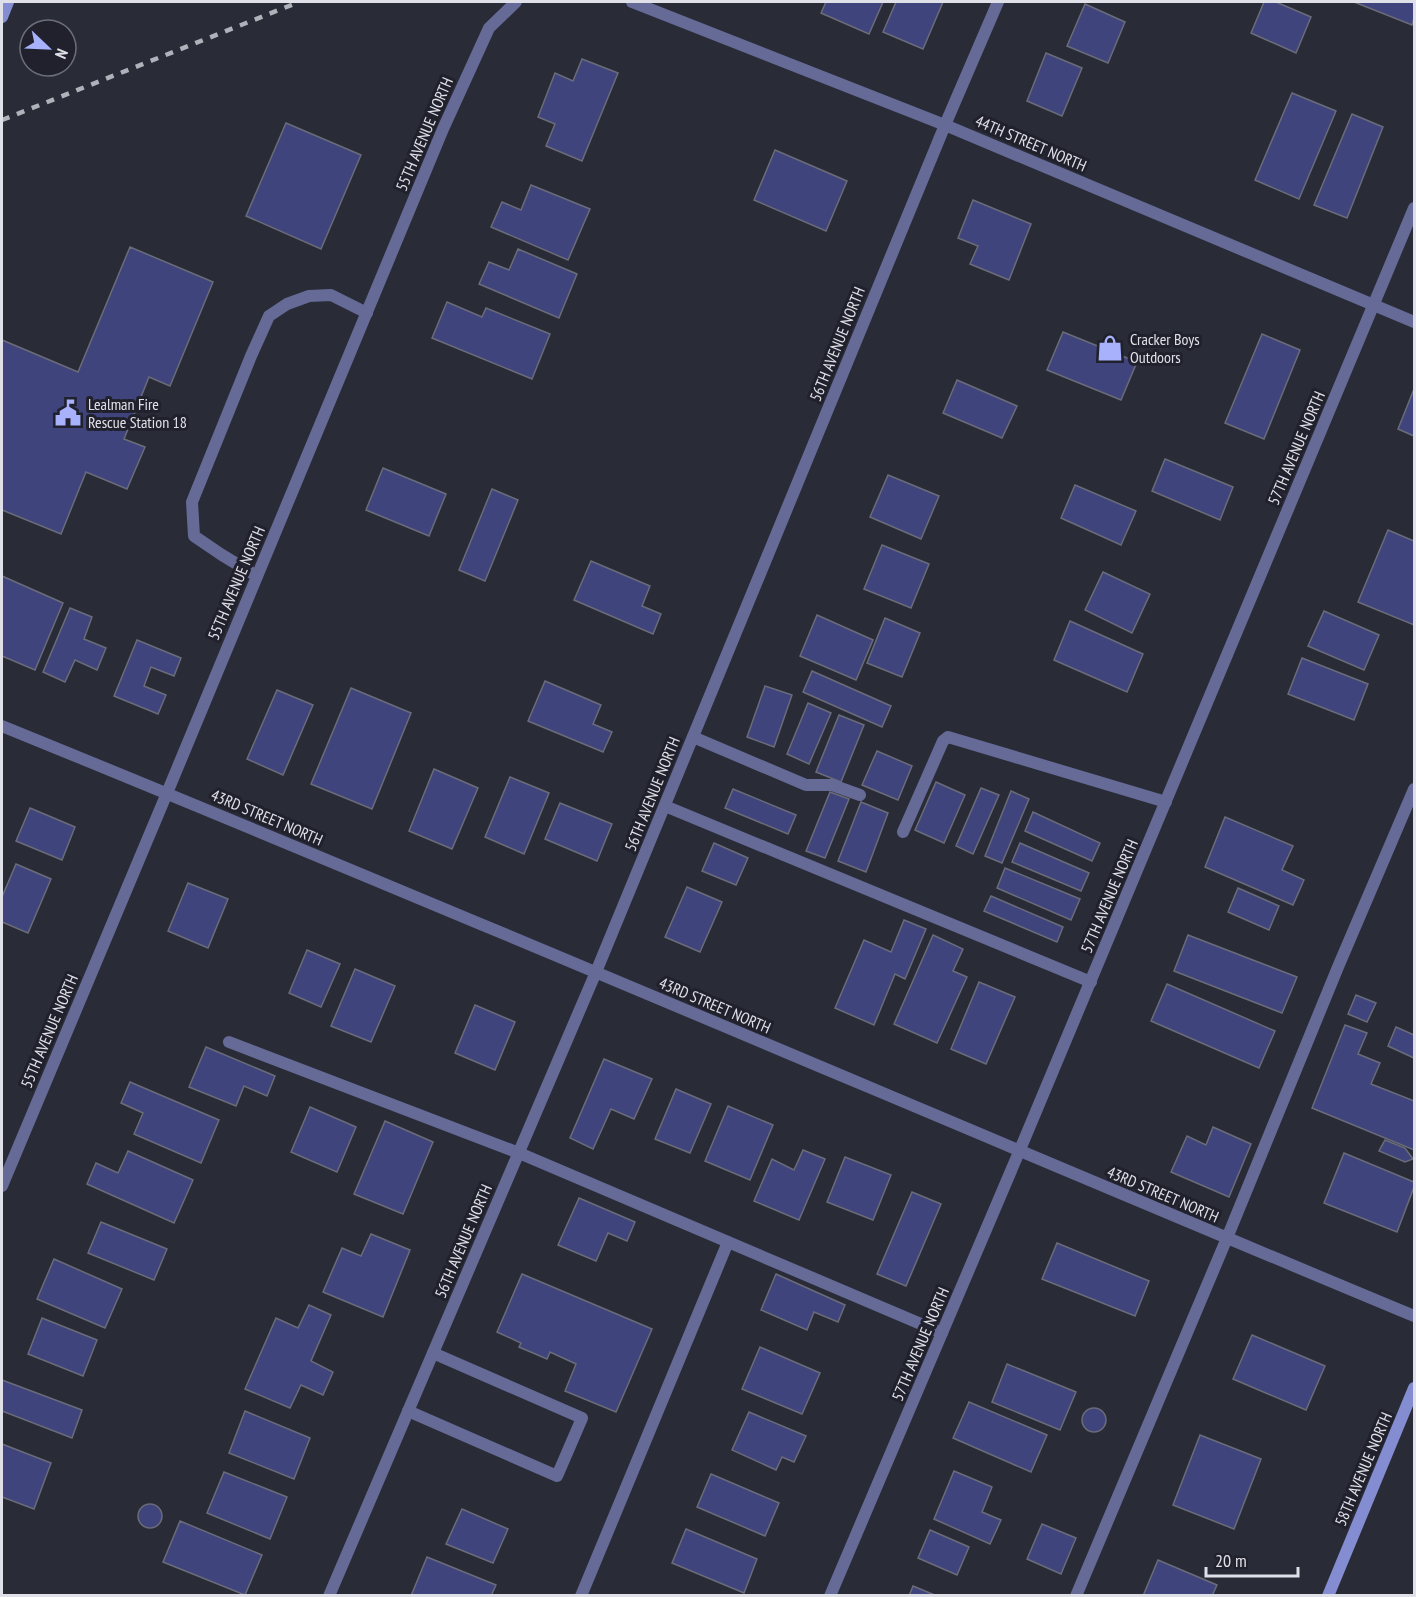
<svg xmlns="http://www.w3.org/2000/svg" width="1416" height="1597" viewBox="0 0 1416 1597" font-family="'PT Sans Narrow',sans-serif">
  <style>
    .building { fill: #40447c; stroke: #6a6c79; stroke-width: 1.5 }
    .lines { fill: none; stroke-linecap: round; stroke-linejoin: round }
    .lane { stroke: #656a96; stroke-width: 12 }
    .street { stroke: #656a96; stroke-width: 12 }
    .secondary { stroke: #858dd2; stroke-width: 12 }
    .rail { stroke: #b0b2ba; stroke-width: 4.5; stroke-dasharray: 8 8; stroke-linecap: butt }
    .labels { text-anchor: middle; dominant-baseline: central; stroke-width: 6; stroke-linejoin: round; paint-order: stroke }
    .street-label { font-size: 16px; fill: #e0e1e8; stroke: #20212c }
    .poi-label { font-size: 16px; fill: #e0e1e8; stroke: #20212c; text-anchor: start }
  </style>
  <rect width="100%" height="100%" fill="#292b36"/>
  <g class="building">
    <polygon points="826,2 883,2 869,34 821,13"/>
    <polygon points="896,2 943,2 923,49 883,32"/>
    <polygon points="1264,2 1276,2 1311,17 1296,53 1251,33"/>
    <polygon points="1354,2 1414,2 1414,18 1412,25"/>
    <polygon points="1085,4 1125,22 1108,63 1067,46"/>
    <polygon points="1046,53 1082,68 1062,116 1027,101"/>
    <polygon points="582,59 618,73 582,161 546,146 555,124 538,117 555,73 573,81"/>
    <polygon points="1292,93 1336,111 1299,199 1255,180"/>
    <polygon points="1352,114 1383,127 1347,218 1314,205"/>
    <polygon points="286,123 361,155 321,249 246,216"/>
    <polygon points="775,150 847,181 826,231 754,200"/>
    <polygon points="531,185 590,209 568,260 491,227 502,202 521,210"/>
    <polygon points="973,200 1031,224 1009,280 970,264 978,246 958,238"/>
    <polygon points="130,247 213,282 170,386 149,377 124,439 145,447 127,489 86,472 61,534 2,510 2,340 78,372"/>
    <polygon points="518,249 577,274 559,318 479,284 489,262 509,270"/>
    <polygon points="447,302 482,317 486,308 550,334 532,379 432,338"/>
    <polygon points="1063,332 1137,362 1121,400 1047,370"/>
    <polygon points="1262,334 1300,350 1264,439 1225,423"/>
    <polygon points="957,380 1017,406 1002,438 943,413"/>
    <polygon points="1414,389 1414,436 1398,429"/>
    <polygon points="1165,459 1233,487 1220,520 1152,491"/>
    <polygon points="383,468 446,494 429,536 366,510"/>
    <polygon points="888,475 939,496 921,539 870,517"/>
    <polygon points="1075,485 1136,511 1121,545 1061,518"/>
    <polygon points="492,489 518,500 485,581 459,570"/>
    <polygon points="1388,530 1414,541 1414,625 1358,602"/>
    <polygon points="882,545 929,564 911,608 864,589"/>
    <polygon points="591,561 650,586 642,606 661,614 653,634 574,600"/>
    <polygon points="1103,572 1150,594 1132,633 1085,610"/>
    <polygon points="2,576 63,603 35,670 2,656"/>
    <polygon points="70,608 92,617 84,639 106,648 97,670 75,660 65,682 43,672"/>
    <polygon points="1324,611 1379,635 1364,670 1308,646"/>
    <polygon points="817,615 873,640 856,680 800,656"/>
    <polygon points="885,618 920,633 902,677 867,663"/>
    <polygon points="1070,621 1143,654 1127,692 1054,660"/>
    <polygon points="137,640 181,658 174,676 151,667 144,686 166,695 158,714 114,696"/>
    <polygon points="1302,658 1368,684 1354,720 1288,694"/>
    <polygon points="812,671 891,706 882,727 803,692"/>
    <polygon points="545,681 601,705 593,724 612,732 603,752 528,721"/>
    <polygon points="765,686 792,695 774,747 747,737"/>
    <polygon points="351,688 411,713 372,809 311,784"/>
    <polygon points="277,690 313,705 283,775 247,759"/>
    <polygon points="808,703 831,713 809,764 787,754"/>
    <polygon points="839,715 864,725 841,782 816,772"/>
    <polygon points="877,751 912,766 898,800 862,785"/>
    <polygon points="434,769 478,788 452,849 409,831"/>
    <polygon points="510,777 549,793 524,854 485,837"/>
    <polygon points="936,782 965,795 944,843 915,830"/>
    <polygon points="981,788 999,795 973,854 956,846"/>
    <polygon points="733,789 796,815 788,834 725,808"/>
    <polygon points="1011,791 1029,799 1002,863 985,856"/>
    <polygon points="830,792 849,799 825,858 806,851"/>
    <polygon points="861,802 888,813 866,872 838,861"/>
    <polygon points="560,803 612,824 597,861 545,839"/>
    <polygon points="30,808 75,827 62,860 16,841"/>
    <polygon points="1033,812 1100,843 1092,861 1025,831"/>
    <polygon points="1225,817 1293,846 1282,870 1304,880 1293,905 1205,867"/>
    <polygon points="714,843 748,858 736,885 702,871"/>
    <polygon points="1020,843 1089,873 1081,891 1012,862"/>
    <polygon points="16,864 51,879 28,933 2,922 2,897"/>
    <polygon points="1005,868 1080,899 1071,920 997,888"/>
    <polygon points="188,883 228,899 208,948 168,931"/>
    <polygon points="687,887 722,902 700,952 665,937"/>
    <polygon points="1238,888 1279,906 1269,930 1228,912"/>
    <polygon points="991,896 1063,927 1057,942 984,911"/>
    <polygon points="904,920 926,929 905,979 895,974 874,1025 835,1008 864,940 891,952"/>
    <polygon points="933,935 963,949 953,971 967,977 937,1043 894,1024"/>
    <polygon points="1188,935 1297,977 1282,1013 1174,971"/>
    <polygon points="307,950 340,964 321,1007 289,993"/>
    <polygon points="355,969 395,986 371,1042 331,1026"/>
    <polygon points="979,982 1015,997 986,1064 951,1049"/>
    <polygon points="1167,984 1275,1031 1259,1068 1151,1021"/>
    <polygon points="1356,995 1376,1003 1367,1022 1348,1014"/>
    <polygon points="475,1005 515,1022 495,1070 455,1053"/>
    <polygon points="1345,1025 1367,1033 1358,1054 1380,1063 1371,1084 1414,1101 1414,1099 1414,1150 1312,1108"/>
    <polygon points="1396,1027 1414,1035 1414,1058 1388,1046"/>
    <polygon points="206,1047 275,1076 267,1096 244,1086 236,1106 189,1087"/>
    <polygon points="604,1059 652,1079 634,1119 611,1109 593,1149 570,1138"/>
    <polygon points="130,1082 219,1120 201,1163 134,1134 143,1113 121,1103"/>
    <polygon points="676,1089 711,1104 690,1153 655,1139"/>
    <polygon points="728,1106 773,1125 750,1180 705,1161"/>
    <polygon points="310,1107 356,1127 337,1172 291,1152"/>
    <polygon points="385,1121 433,1142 403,1214 354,1194"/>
    <polygon points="1213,1127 1251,1144 1229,1197 1171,1172 1187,1136 1206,1145"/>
    <polygon points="1385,1140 1405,1148 1413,1159 1405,1162 1379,1151"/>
    <polygon points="803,1150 825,1159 799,1220 754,1201 772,1159 794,1170"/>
    <polygon points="128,1151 193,1180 174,1223 87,1184 96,1163 118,1173"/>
    <polygon points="1344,1153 1414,1182 1414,1187 1397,1232 1324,1203"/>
    <polygon points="845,1157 891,1175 873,1220 827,1202"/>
    <polygon points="912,1192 941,1204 906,1286 877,1274"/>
    <polygon points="579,1198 635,1222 627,1241 608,1233 596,1261 558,1245"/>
    <polygon points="101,1222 167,1249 154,1280 88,1253"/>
    <polygon points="371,1234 410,1250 383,1317 323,1292 342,1248 361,1256"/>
    <polygon points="1057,1243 1149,1281 1135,1316 1042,1279"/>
    <polygon points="54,1259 122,1289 105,1328 37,1299"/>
    <polygon points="522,1274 652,1329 616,1412 565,1391 576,1364 550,1352 547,1359 519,1347 521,1343 497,1332"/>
    <polygon points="776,1274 845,1305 838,1322 814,1312 807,1330 761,1310"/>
    <polygon points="309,1305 331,1315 311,1361 333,1372 323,1395 301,1385 290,1408 245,1389 276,1318 298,1328"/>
    <polygon points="42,1318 97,1340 83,1376 28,1354"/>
    <polygon points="1252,1335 1325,1366 1306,1410 1233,1379"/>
    <polygon points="760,1347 820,1373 802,1414 742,1389"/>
    <polygon points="1007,1364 1076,1392 1060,1430 992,1402"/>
    <polygon points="2,1380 82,1410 72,1438 2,1411"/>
    <polygon points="969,1402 1047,1435 1031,1472 953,1438"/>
    <circle cx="1094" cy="1420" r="12"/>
    <polygon points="245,1411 310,1438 294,1479 229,1453"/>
    <polygon points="749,1412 806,1436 794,1462 782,1457 776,1470 732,1450"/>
    <polygon points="1200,1435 1261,1459 1234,1529 1173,1505"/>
    <polygon points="2,1444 51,1463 34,1509 2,1497"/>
    <polygon points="954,1471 992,1487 982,1512 1001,1520 990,1544 934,1519"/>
    <polygon points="224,1472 287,1497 270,1539 207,1513"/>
    <polygon points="711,1474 779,1503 765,1536 697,1507"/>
    <circle cx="150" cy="1516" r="12"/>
    <polygon points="462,1509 508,1529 493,1563 446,1544"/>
    <polygon points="180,1521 262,1555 245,1595 163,1562"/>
    <polygon points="1042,1524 1076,1538 1061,1574 1027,1559"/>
    <polygon points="686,1529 757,1559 744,1593 672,1563"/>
    <polygon points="930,1530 969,1547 957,1575 918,1558"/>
    <polygon points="427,1557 496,1585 491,1596 411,1596"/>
    <polygon points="1158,1560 1217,1585 1212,1596 1143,1596"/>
    <polygon points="913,1586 937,1596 909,1596"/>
  </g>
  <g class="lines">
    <g class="lane">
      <polyline points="257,576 222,555 194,536 192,502 251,356 269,316 287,304 309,296 331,295 367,313"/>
      <polyline points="693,737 806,785 832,785 860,795"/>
      <polyline points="665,806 1091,982"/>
      <polyline points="903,832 943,741 948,737 1166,802"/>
      <polyline points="229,1042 519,1153 942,1333"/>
      <polyline points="408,1411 557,1476 582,1418 433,1353"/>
      <polyline points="581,1596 728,1242"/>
      <polyline points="1076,1596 1227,1238 1338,967 1414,789"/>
    </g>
    <g class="street">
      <polyline points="632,2 945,125 1414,322"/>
      <path d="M2,726C474,918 943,1120 1414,1316"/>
      <polyline points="2,1186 167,793 443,129 489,28 516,2"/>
      <polyline points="329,1596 596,972 945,125 998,2"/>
      <polyline points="830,1596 1019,1152 1414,208"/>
    </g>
    <g class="secondary">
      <polyline points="2,17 8,2"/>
      <polyline points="1328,1596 1414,1388"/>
    </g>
    <polyline class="rail" points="2,120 299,2"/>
  </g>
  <defs>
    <g id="shop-bare" transform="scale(2.07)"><path d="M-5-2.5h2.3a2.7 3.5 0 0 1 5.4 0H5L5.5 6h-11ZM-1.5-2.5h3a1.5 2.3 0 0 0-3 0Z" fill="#a7b1fc" stroke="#20212c" stroke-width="2.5" paint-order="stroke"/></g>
    <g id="civic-bare" transform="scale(2.07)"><path d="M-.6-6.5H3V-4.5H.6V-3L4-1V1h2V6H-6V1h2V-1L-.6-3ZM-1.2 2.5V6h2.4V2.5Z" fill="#a7b1fc" stroke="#20212c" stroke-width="2.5" paint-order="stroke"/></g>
  </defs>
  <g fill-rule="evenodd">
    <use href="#shop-bare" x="1110" y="348"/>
    <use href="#civic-bare" x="68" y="413"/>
  </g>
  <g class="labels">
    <g class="street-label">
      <text transform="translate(424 134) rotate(-67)">55TH AVENUE NORTH</text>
      <text transform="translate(1031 143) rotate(23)">44TH STREET NORTH</text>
      <text transform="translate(837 344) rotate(-68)">56TH AVENUE NORTH</text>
      <text transform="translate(1296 448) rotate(-67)">57TH AVENUE NORTH</text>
      <text transform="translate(236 583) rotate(-67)">55TH AVENUE NORTH</text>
      <text transform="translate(652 794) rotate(-68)">56TH AVENUE NORTH</text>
      <text transform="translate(267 817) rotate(23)">43RD STREET NORTH</text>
      <text transform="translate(1109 896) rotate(-67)">57TH AVENUE NORTH</text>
      <text transform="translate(715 1005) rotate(23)">43RD STREET NORTH</text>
      <text transform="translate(49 1031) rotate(-67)">55TH AVENUE NORTH</text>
      <text transform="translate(1163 1194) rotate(23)">43RD STREET NORTH</text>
      <text transform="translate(463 1241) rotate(-67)">56TH AVENUE NORTH</text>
      <text transform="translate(920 1344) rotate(-67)">57TH AVENUE NORTH</text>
      <text transform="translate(1363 1469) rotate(-67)">58TH AVENUE NORTH</text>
    </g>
    <g class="poi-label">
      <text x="1130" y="339">Cracker Boys<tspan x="1130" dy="18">Outdoors</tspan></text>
      <text x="88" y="404">Lealman Fire<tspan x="88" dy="18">Rescue Station 18</tspan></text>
    </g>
  </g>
  <rect width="1416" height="1597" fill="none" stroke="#e0e1e8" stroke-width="6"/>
  <g transform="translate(48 48) rotate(113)"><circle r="28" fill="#20212c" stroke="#6d6e77" stroke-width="1.5"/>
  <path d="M0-4.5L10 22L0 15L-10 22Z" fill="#a7b1fc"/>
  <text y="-9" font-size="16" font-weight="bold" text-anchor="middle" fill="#e0e1e8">N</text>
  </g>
  <path d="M1206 1567v9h92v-9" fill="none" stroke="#e0e1e8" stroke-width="3"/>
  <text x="1215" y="1567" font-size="18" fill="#e0e1e8" stroke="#20212c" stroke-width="4.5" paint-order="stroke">20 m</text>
</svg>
